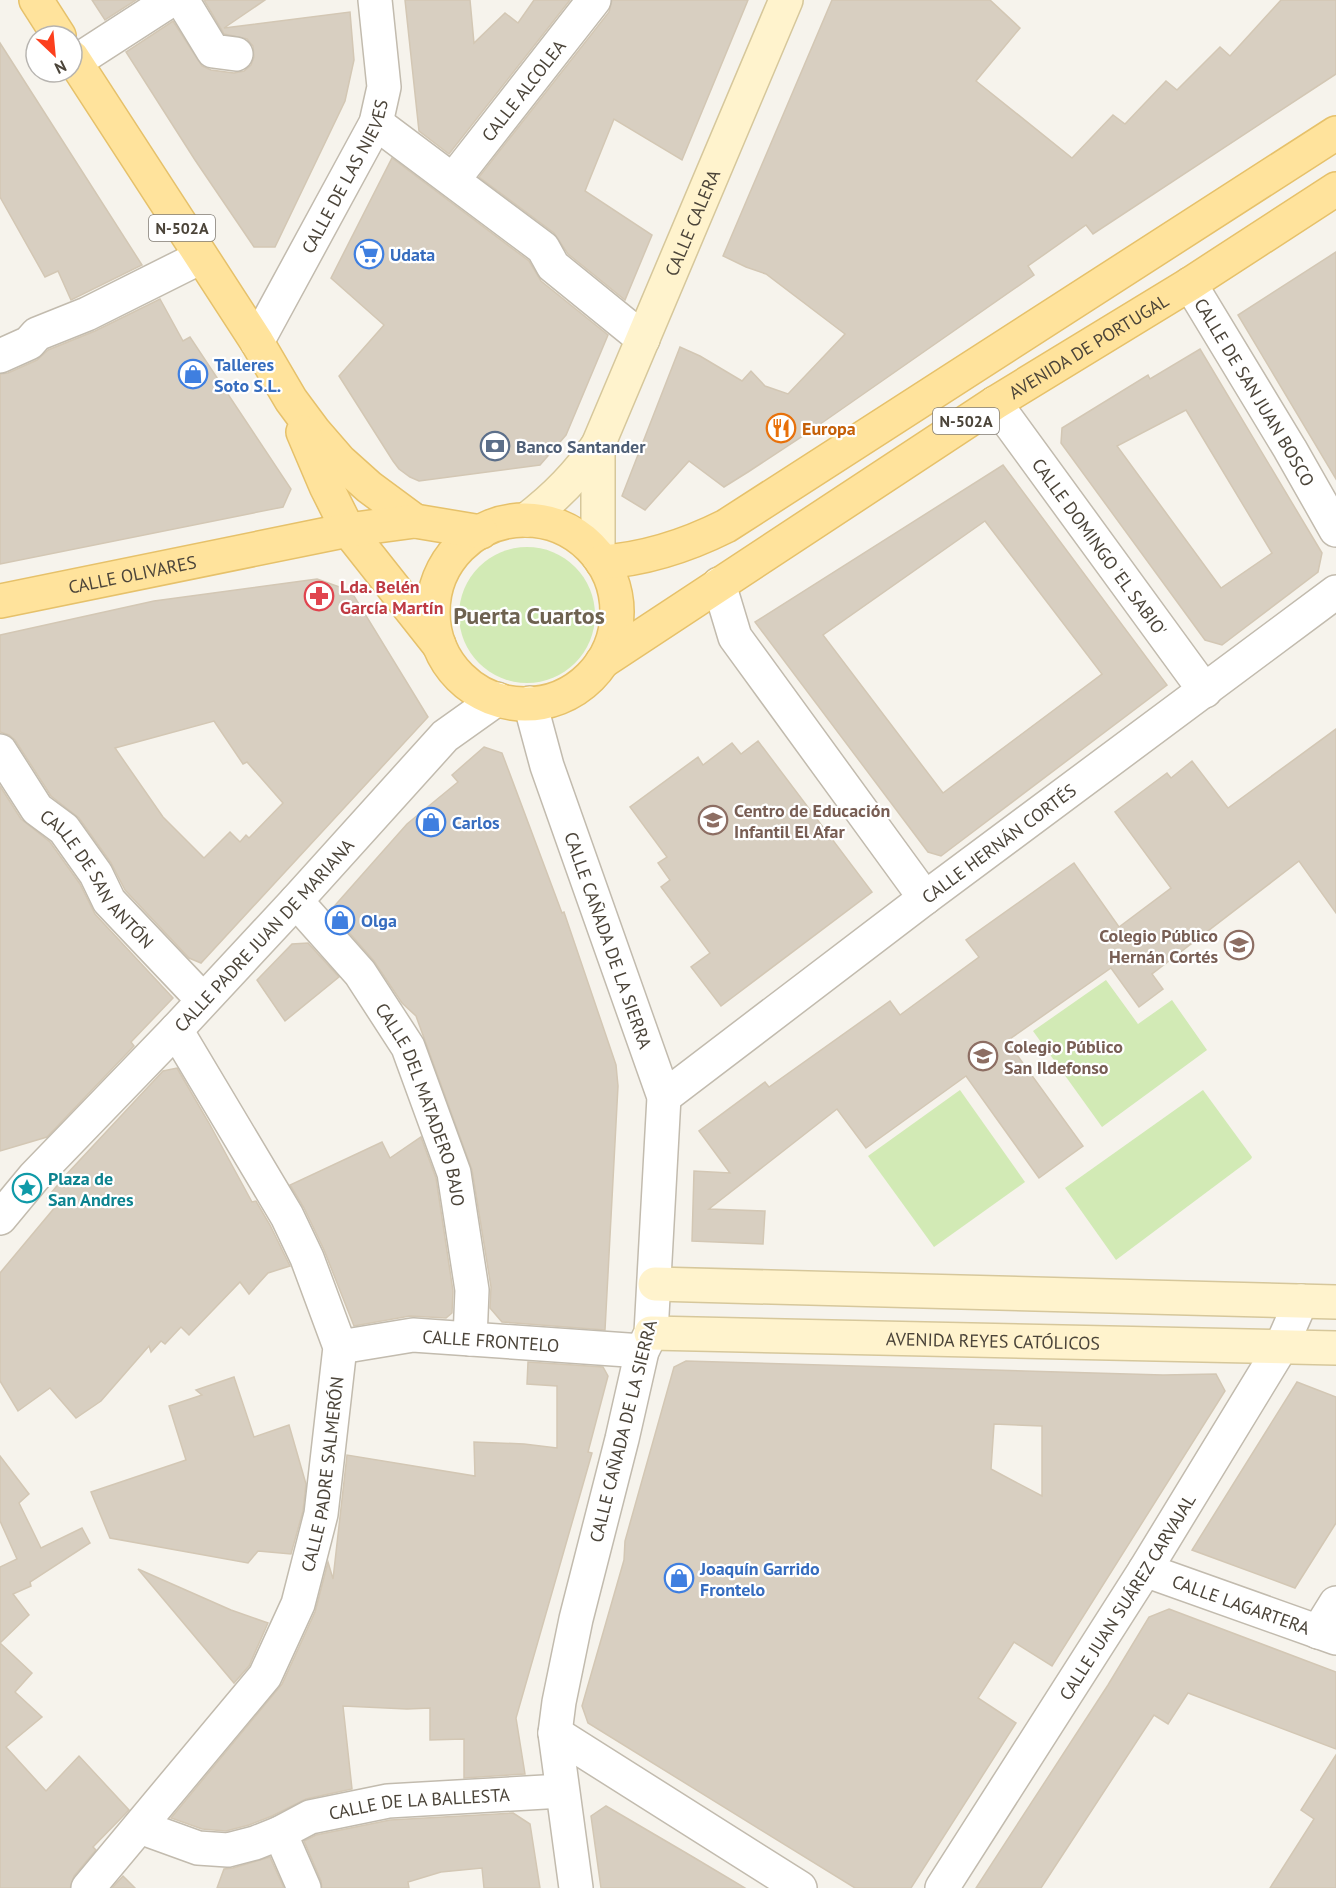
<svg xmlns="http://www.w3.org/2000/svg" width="1336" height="1888" viewBox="0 0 1336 1888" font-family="'PT Sans',sans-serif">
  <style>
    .green { fill: #d2eab5 }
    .building { fill: #d8cfc1; stroke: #d3c7b4; stroke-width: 1.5; fill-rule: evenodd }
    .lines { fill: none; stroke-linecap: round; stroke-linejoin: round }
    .street-casing { stroke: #c2bbae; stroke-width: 36 }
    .secondary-casing { stroke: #d6c79b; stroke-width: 36 }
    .primary-casing { stroke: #e6c16a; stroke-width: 36 }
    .street { stroke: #fff; stroke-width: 33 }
    .secondary { stroke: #fff3cd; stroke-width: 33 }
    .primary { stroke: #ffe39c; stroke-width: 33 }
    .labels { text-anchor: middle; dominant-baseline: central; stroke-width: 4.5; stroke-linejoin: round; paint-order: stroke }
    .shield { fill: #fff; stroke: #817c74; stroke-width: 1.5 }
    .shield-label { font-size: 16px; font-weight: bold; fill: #4b4439 }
    .street-label { font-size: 18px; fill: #4b4439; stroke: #fff }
    .shop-label { font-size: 18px; font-weight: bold; fill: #366cbe; stroke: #fff; text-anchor: start }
    .food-label { font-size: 18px; font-weight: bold; fill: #c56008; stroke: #fff; text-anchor: start }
    .service-label { font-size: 18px; font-weight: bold; fill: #4e5e75; stroke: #fff; text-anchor: start }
    .health-label { font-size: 18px; font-weight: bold; fill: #be3a42; stroke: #fff; text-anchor: start }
    .education-label { font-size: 18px; font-weight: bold; fill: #785e54; stroke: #fff; text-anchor: start }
    .culture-label { font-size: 18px; font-weight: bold; fill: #0d838f; stroke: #fff; text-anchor: start }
    .district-label { font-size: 24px; font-weight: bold; fill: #6e6250; stroke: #fff }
  </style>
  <rect width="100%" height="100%" fill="#f6f3ec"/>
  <g class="green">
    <circle cx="527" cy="615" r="68"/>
    <polygon points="1106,980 1138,1024 1172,1000 1207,1050 1102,1127 1033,1031"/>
    <polygon points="960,1090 1025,1182 934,1247 868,1156"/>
    <polygon points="1203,1090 1252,1157 1251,1159 1116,1260 1065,1188"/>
  </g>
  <g class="building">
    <polygon points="92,0 136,0 105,20"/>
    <polygon points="204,0 265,0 224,28 350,12 354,60 345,101 275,247 254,247 195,160 126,52 173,21 202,66 211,70 234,73 244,71 251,65 254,57 253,46 247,39 224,34"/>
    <polygon points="405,0 470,0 474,43 505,13 518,23 534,0 570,0 449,154 419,131"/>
    <polygon points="612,0 748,0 682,160 614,119 585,191 652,235 625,300 568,254 554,233 479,177 609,12"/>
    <polygon points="832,0 990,0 1020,28 976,81 1072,158 1113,115 1125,124 1166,81 1177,90 1220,47 1230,56 1281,0 1336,0 1336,74 1093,234 1086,225 1028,266 1034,275 806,434 748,472 724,487 689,461 645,510 622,496 680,347 700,356 742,381 751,371 765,386 788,394 845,334 766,274 746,267 723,256"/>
    <polygon points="0,43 142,265 71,300 58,271 45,277 0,197"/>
    <polygon points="392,158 529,261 541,281 608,335 566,435 540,465 419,481 410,477 399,469 393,461 339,376 384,325 331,278"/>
    <polygon points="1336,252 1336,479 1238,315"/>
    <polygon points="160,299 183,341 190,337 291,489 283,507 0,564 0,374 8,373 37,360 48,350 95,331"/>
    <path d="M1200,349L1322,553L1318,572L1222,645L1205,640L1061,443L1062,428L1148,375L1150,379ZM1186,410L1272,553L1221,588L1117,446Z"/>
    <path d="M1003,465L1167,685L941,856L928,852L755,622ZM985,521L1102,674L943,793L823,635Z"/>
    <path d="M317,579L351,591L428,717L201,963L189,958L125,890L111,863L79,818L51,796L15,740L9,735L0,732V635L154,601ZM214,721L243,764L247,762L283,803L249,838L246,835L240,842L230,832L204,858L163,817L115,748Z"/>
    <polygon points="1336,729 1336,913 1299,861 1152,974 1163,989 1139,1007 1111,968 1007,1041 1083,1146 1039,1178 966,1076 866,1148 837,1109 709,1209 765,1211 763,1244 692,1241 694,1171 730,1173 699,1131 765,1082 769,1087 890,1001 900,1015 979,957 966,940 1074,863 1119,927 1171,888 1115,812 1167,773 1171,778 1192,761 1228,808"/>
    <polygon points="758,741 872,892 721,1006 691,967 710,953 661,887 670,880 658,863 667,857 630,807 698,757 703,765 732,743 741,754"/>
    <polygon points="484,747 502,753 562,913 564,912 616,1065 618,1086 605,1330 502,1322 490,1308 491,1287 472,1170 416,1016 402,1003 374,961 330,911 407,824 458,782 452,775"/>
    <polygon points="0,786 21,819 50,842 80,884 95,914 173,998 131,1042 134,1046 47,1137 0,1151"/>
    <polygon points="308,943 339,977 285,1021 257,980 292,944"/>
    <polygon points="177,1068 209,1123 252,1202 256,1201 270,1225 290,1266 268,1273 249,1294 240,1282 189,1335 181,1327 165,1344 161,1341 151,1352 149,1346 101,1401 76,1418 50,1388 18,1411 0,1381 0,1273 56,1206 47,1198 65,1176 163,1071"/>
    <polygon points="421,1137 436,1178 453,1291 452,1313 446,1318 410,1316 354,1326 324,1250 304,1208 290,1185 382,1142 390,1158"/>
    <path d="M686,1361L1163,1375L1216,1374L1225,1391L1052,1666L1014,1642L978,1698L1016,1723L911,1888H855L588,1723L582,1706L624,1560L625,1541L674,1367ZM994,1424L1042,1426V1496L991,1469Z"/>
    <polygon points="528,1362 603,1367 608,1376 588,1452 592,1453 516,1718 525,1774 464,1778 464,1739 430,1740 430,1708 407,1709 343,1706 352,1789 306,1799 272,1816 249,1825 226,1831 202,1829 171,1818 282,1684 315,1612 328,1562 333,1579 347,1455 475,1476 474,1442 524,1444 557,1448 557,1386 527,1384"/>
    <polygon points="234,1377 254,1437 289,1425 306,1484 303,1511 291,1554 258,1551 248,1563 110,1538 91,1492 186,1460 169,1406 202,1395 196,1390"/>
    <polygon points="1297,1382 1336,1397 1336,1523 1295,1588 1192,1550"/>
    <polygon points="0,1456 29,1494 19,1503 41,1548 82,1528 90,1543 30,1582 31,1586 13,1594 29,1615 0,1643 32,1673 15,1692 42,1717 6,1747 46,1791 79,1756 129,1810 93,1847 96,1850 74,1876 70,1888 0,1888 0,1567 17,1559 0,1521"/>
    <polygon points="138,1569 231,1610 268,1623 249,1666 234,1683"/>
    <polygon points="1169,1609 1336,1672 1336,1749 1188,1693 1168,1724 1154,1715 1041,1888 976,1888 1108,1685 1149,1617"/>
    <polygon points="1336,1755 1336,1888 1270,1888 1314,1819 1301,1810"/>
    <polygon points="606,1806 693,1857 745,1888 601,1888 591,1816"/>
    <polygon points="513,1813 530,1824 540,1888 484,1888 482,1868 441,1872 408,1882 409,1888 322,1888 321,1881 304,1841 316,1835 390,1820"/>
    <polygon points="270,1857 284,1888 217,1888 224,1869 233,1868"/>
    <polygon points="123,1876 135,1888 112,1888"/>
  </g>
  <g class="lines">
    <g class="street-casing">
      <g id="street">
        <polyline points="182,0 213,51 236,54"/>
        <polyline points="75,62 171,0"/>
        <polyline points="376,123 543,248 553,266 643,339"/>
        <path id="s1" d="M453,180L594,0"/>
        <path id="s2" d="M1190,284L1290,449L1336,530"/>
        <path id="s3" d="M257,342L376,123L384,87L375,0"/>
        <polyline points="0,356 29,343 37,334 87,314 201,257"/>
        <path id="s4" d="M995,403L1205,691"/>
        <polyline points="719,584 735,637 925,898"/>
        <path id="s5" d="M530,703L547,766L664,1097L651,1333L642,1351L622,1439L576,1619L559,1702L555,1733L576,1888"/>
        <path id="s6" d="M0,751L37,809L64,829L96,874L109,901L203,1000"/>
        <path id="s7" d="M296,901L360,973L408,1047L454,1173L472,1290L470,1339"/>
        <path id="s8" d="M664,1097L925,898L1336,592"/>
        <path id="s9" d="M0,1218L34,1177L176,1030L296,901L445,736L497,699"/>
        <path id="s10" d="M340,1347L413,1335L642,1351"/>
        <path id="s11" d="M1145,1570L1336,1638"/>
        <polyline points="1318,1632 1336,1603"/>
        <polyline points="555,1733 800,1888"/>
        <path id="s12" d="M140,1827L198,1848L228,1850L255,1843L280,1833L310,1817L388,1801L562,1791"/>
        <polyline points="280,1833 304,1888"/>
        <path id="s13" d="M88,1888L265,1676L298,1604L321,1514L340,1347L307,1258L287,1216L176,1030"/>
        <path id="s14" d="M942,1888L1145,1570L1281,1347L1301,1301"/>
      </g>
    </g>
    <g class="secondary-casing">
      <g id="secondary">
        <path id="s15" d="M526,520C555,498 578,475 598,445L786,0"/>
        <polyline points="598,556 598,445"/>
        <polyline points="655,1284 1336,1302"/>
        <path id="s16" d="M651,1333L1336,1348"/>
      </g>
    </g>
    <g class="primary-casing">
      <g id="primary">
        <polyline points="36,0 59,36"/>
        <polyline points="72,57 257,342 291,400 314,431 340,461 369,487 415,521"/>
        <polyline points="303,432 326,486 348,530 439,645"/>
        <circle cx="525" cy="612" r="92"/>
        <path d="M602,562C647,559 686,546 726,526L1336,133"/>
        <path id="s17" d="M0,601L348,530L415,521L481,532"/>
        <path id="s18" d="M602,662L995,403L1190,284L1336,189"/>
      </g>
    </g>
    <use href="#street" class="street"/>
    <use href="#secondary" class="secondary"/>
    <use href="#primary" class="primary"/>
  </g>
  <defs>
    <g id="supermarket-ring" transform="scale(1.5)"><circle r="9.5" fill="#fff" stroke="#3f7fe0" stroke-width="1.5"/><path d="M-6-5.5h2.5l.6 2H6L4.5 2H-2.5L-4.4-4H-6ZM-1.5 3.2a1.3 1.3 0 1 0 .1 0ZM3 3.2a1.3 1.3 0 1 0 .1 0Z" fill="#3f7fe0"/></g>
    <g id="shop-ring" transform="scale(1.5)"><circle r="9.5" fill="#fff" stroke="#3f7fe0" stroke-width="1.5"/><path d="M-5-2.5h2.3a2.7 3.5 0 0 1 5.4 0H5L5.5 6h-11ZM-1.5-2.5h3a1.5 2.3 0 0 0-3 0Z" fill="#3f7fe0"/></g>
    <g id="restaurant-ring" transform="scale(1.5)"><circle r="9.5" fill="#fff" stroke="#e8710a" stroke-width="1.5"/><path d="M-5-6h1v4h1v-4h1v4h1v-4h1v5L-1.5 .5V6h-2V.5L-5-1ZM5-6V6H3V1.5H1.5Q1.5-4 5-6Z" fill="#e8710a"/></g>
    <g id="bank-ring" transform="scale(1.5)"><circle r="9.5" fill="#fff" stroke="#5c6f8a" stroke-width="1.5"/><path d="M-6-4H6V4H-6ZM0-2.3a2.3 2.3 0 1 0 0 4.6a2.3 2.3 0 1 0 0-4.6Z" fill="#5c6f8a"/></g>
    <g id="pharmacy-ring" transform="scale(1.5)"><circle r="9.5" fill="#fff" stroke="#e0444e" stroke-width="1.5"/><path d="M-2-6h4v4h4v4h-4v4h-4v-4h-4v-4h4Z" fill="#e0444e"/></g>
    <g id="school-ring" transform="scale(1.5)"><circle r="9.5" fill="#fff" stroke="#8d6e63" stroke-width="1.5"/><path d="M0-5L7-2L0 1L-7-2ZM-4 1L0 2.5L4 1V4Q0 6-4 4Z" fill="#8d6e63"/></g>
    <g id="sight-ring" transform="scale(1.5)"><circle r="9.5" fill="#fff" stroke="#0f9aa8" stroke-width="1.5"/><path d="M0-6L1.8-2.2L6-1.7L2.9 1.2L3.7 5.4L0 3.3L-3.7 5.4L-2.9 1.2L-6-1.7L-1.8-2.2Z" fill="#0f9aa8"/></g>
  </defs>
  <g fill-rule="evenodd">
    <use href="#supermarket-ring" x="369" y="254"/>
    <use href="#shop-ring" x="193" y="374"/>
    <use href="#restaurant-ring" x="781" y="428"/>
    <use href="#bank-ring" x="495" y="446"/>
    <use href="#pharmacy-ring" x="319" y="596"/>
    <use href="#school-ring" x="713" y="820"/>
    <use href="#shop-ring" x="431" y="822"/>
    <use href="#shop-ring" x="340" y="920"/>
    <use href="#school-ring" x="1239" y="945"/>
    <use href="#school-ring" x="983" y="1056"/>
    <use href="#sight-ring" x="27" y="1188"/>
    <use href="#shop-ring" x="679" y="1578"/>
  </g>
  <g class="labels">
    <g class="shield">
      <rect x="149" y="215" width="66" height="26" rx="4.5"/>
      <rect x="933" y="408" width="66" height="26" rx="4.5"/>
    </g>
    <g class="shield-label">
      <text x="182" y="228">N-502A</text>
      <text x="966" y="421">N-502A</text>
    </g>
    <g class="street-label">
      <text stroke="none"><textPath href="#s1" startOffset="114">CALLE ALCOLEA</textPath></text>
      <text stroke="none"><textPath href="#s3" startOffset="188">CALLE DE LAS NIEVES</textPath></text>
      <text stroke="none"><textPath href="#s15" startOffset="346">CALLE CALERA</textPath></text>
      <text stroke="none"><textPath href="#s18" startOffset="580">AVENIDA DE PORTUGAL</textPath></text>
      <text stroke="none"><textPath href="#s2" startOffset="126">CALLE DE SAN JUAN BOSCO</textPath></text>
      <text stroke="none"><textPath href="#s4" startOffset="178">CALLE DOMINGO 'EL SABIO'</textPath></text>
      <text stroke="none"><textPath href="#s17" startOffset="135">CALLE OLIVARES</textPath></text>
      <text stroke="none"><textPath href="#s8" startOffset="420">CALLE HERNÁN CORTÉS</textPath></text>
      <text stroke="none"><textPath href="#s6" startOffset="162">CALLE DE SAN ANTÓN</textPath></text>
      <text stroke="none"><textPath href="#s9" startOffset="387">CALLE PADRE JUAN DE MARIANA</textPath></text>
      <text stroke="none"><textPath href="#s5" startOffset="250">CALLE CAÑADA DE LA SIERRA</textPath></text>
      <text stroke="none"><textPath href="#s7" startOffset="243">CALLE DEL MATADERO BAJO</textPath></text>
      <text stroke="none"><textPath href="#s10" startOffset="152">CALLE FRONTELO</textPath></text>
      <text stroke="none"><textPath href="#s16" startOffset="342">AVENIDA REYES CATÓLICOS</textPath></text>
      <text transform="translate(623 1431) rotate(-76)">CALLE CAÑADA DE LA SIERRA</text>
      <text stroke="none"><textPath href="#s13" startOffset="488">CALLE PADRE SALMERÓN</textPath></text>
      <text stroke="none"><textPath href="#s14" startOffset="345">CALLE JUAN SUÁREZ CARVAJAL</textPath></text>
      <text stroke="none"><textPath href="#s11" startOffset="102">CALLE LAGARTERA</textPath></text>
      <text stroke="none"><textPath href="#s12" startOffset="291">CALLE DE LA BALLESTA</textPath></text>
    </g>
    <g class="shop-label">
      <text x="390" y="254">Udata</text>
      <text x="214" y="364">Talleres<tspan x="214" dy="21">Soto S.L.</tspan></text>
      <text x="452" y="822">Carlos</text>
      <text x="361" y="920">Olga</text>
      <text x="700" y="1568">Joaquín Garrido<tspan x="700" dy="21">Frontelo</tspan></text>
    </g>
    <g class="food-label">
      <text x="802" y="428">Europa</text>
    </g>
    <g class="service-label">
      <text x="516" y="446">Banco Santander</text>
    </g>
    <g class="health-label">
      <text x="340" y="586">Lda. Belén<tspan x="340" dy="21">García Martín</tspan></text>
    </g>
    <g class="education-label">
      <text x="734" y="810">Centro de Educación<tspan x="734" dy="21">Infantil El Afar</tspan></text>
      <text x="1218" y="935" text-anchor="end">Colegio Público<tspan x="1218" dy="21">Hernán Cortés</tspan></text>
      <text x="1004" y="1046">Colegio Público<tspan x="1004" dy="21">San Ildefonso</tspan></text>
    </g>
    <g class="culture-label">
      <text x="48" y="1178">Plaza de<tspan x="48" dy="21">San Andres</tspan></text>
    </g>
    <g class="district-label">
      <text x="529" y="615">Puerta Cuartos</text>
    </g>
  </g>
  <g transform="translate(54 54) rotate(154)"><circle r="28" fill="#ffffff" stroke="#b7b4b0" stroke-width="1.5"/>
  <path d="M0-4.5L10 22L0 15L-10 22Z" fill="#fc3f1d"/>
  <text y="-9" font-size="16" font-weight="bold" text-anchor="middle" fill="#4b4439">N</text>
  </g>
</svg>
